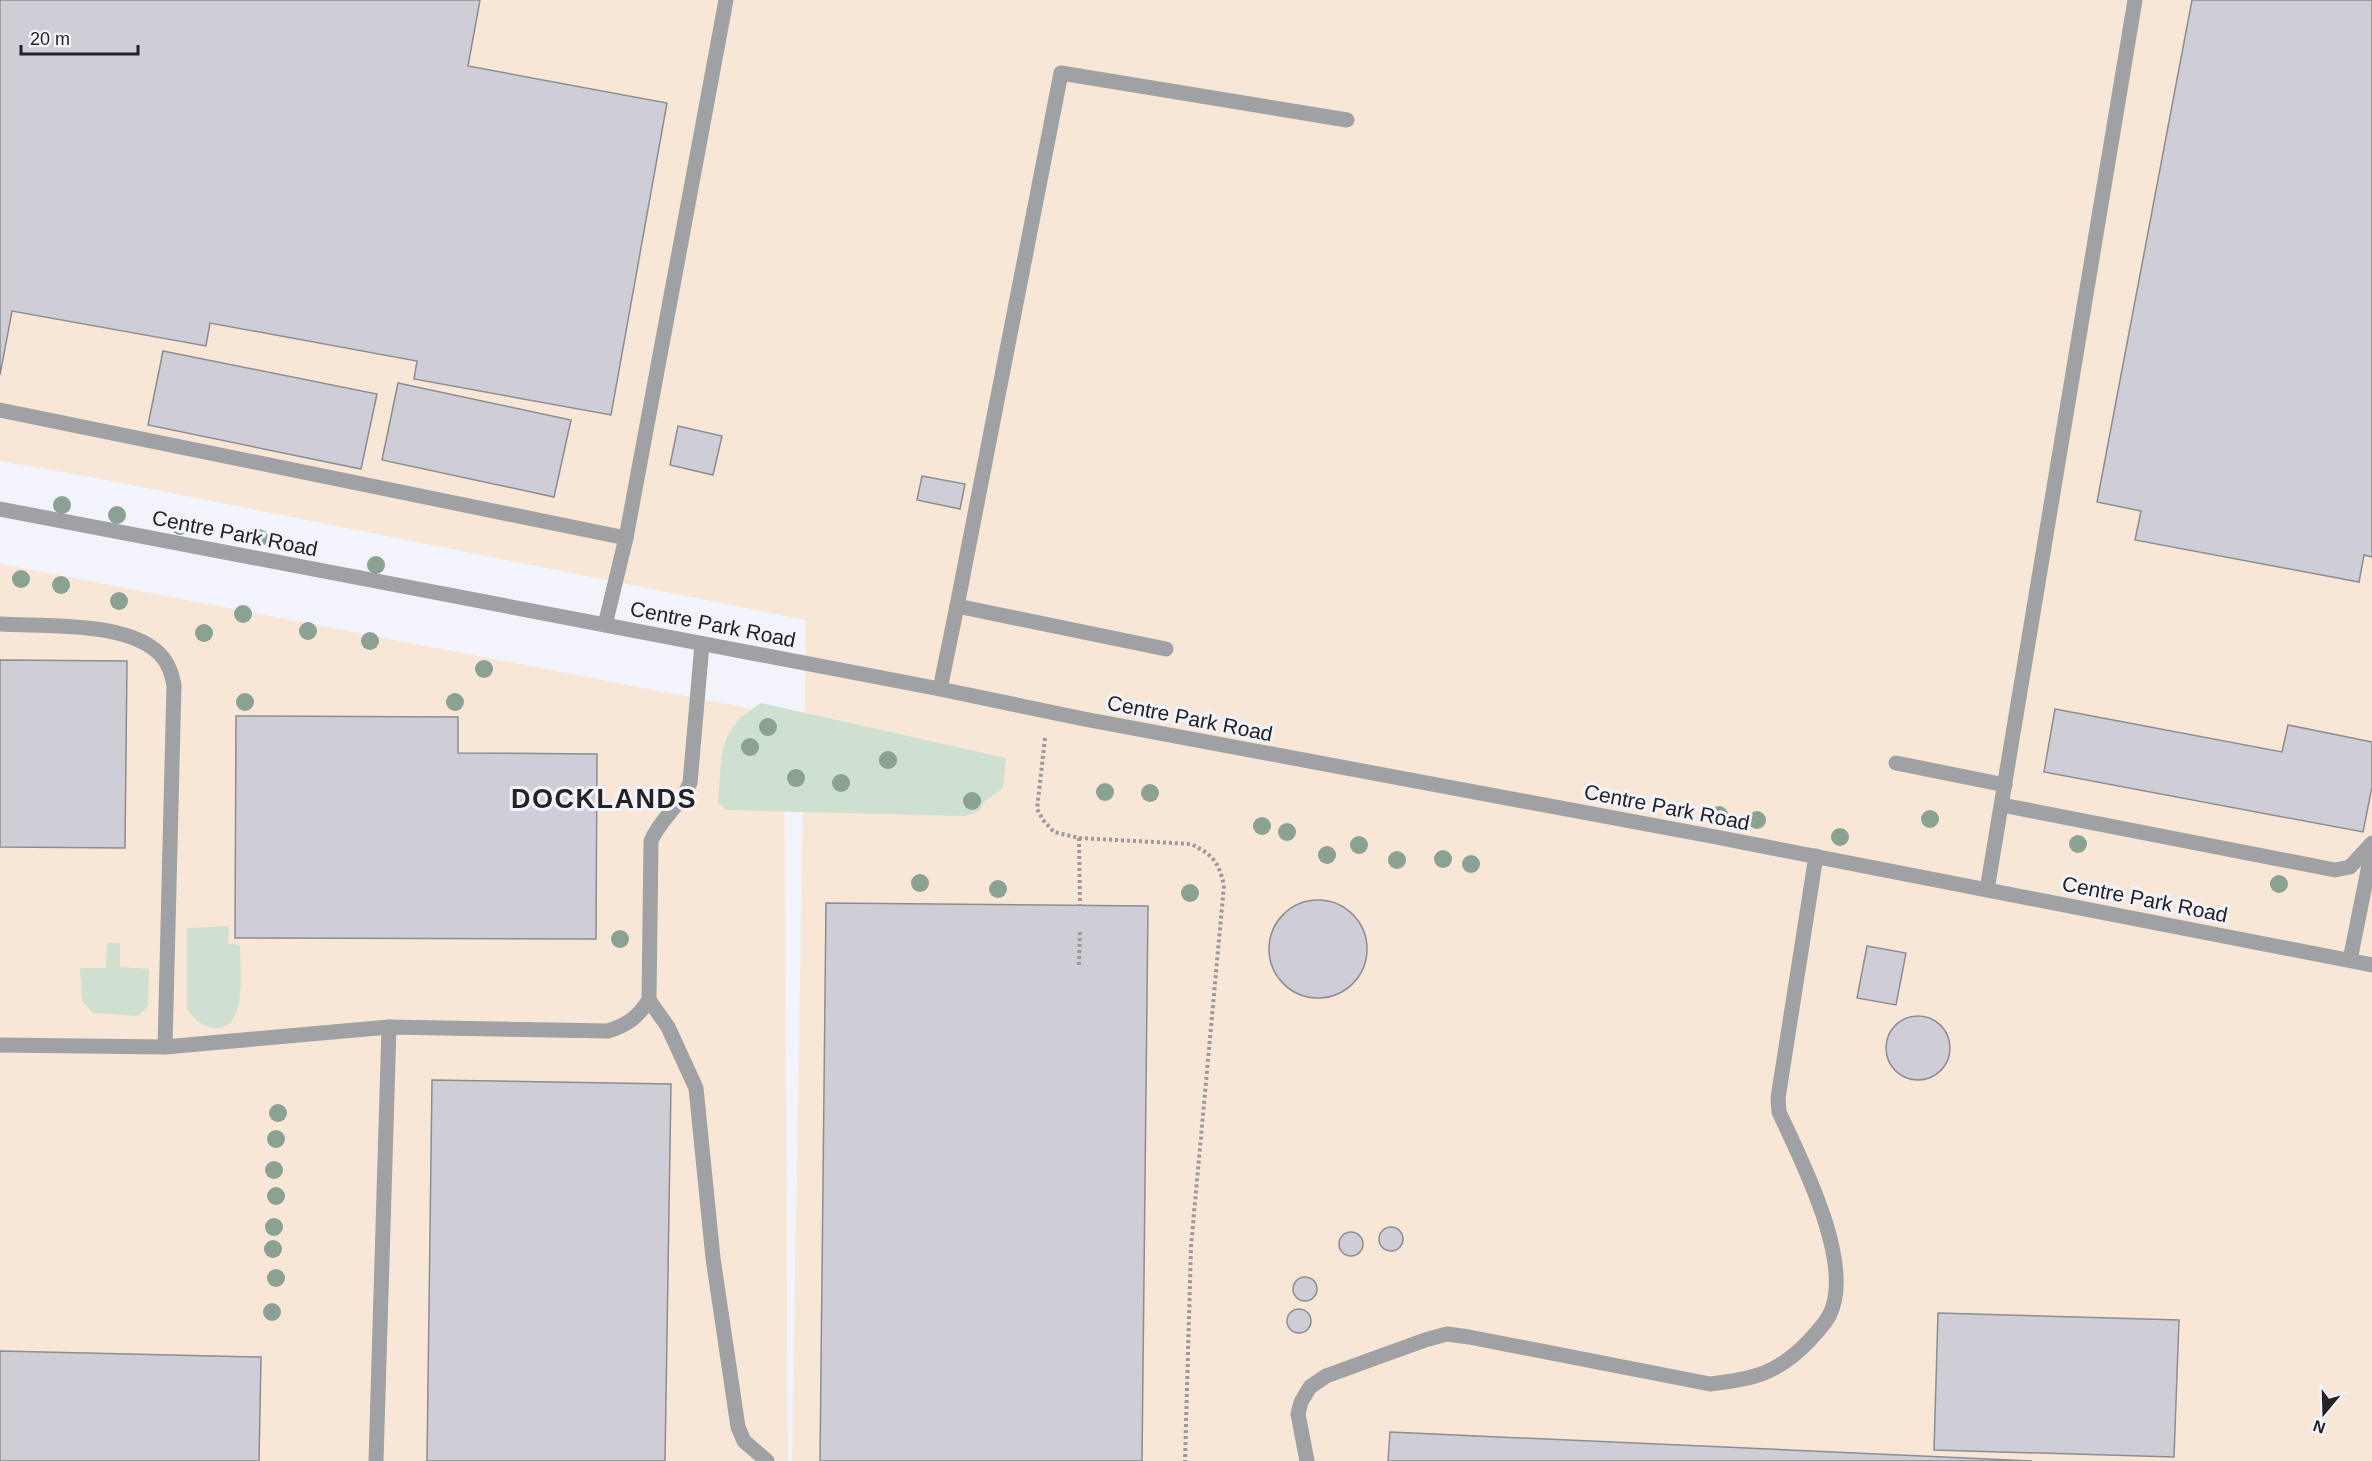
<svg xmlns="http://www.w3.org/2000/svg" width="2372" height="1461" viewBox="0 0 2372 1461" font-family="Helvetica,sans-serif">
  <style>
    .industrial { fill: #f8e7d6 }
    .green { fill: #cfe0d1 }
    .building { fill: #cfced6; stroke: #8c8c93; stroke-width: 1.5 }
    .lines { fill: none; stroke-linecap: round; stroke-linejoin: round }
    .path { stroke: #99999e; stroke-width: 4; stroke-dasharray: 3 3; stroke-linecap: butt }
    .service { stroke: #9fa1a4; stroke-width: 15 }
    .tertiary { stroke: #9fa1a4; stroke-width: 15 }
    .tree { fill: #8ba292 }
    .labels { text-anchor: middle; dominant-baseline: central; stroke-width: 6; stroke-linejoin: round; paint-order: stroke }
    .street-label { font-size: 21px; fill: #232325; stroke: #f3f3fb }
    .district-label { font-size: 27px; font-weight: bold; letter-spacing: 1.5px; fill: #232325; stroke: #f3f3fb }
  </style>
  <rect width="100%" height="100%" fill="#f3f3fb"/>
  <g class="industrial">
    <polygon points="0,0 2372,0 2372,1461 792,1461 806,620 97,478 0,461"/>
    <polygon points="0,564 784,715 788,1461 0,1461"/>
  </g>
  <g class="green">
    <path d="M761,703L1006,758L1003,788L985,801L979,811L966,816L726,810L718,803C722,756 716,730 761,703Z"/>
    <path d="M229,926L228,944L240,945C240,966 248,1028 217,1028C203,1028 195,1020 187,1009V928Z"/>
    <polygon points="107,943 120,943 120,967 149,969 148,1006 138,1016 93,1013 82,1001 80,968 106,968"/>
  </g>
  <g class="building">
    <polygon points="0,0 480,0 468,66 667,103 611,415 414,379 417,361 210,323 206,346 12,311 0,375"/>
    <polygon points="2192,0 2372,0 2372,557 2364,555 2359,582 2135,540 2141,511 2097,502"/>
    <polygon points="163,351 377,394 361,469 148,425"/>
    <polygon points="398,383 571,420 554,497 382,460"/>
    <polygon points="678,426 722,436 713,475 670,465"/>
    <polygon points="922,476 965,484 960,509 917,500"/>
    <polygon points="0,660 127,661 125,848 0,847"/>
    <polygon points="2055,709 2282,752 2288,725 2372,742 2372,787 2363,832 2044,772"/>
    <polygon points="236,716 458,717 458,753 597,754 596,939 235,938"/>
    <circle cx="1318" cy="949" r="49"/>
    <polygon points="826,903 1148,906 1142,1461 820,1461"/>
    <polygon points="1867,946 1906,953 1896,1005 1857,998"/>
    <circle cx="1918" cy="1048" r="32"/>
    <polygon points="432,1080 671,1084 665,1461 427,1461"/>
    <circle cx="1391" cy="1239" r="12"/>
    <circle cx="1351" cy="1244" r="12"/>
    <circle cx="1305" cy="1289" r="12"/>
    <circle cx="1299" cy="1321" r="12"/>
    <polygon points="1938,1313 2179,1320 2174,1457 1934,1450"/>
    <polygon points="0,1351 261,1357 259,1461 0,1461"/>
    <polygon points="1390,1432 2032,1461 1388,1461"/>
  </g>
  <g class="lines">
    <g class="path">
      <path d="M1045,738L1037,809L1043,820L1054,832L1079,838L1191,844C1213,855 1218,861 1224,885L1191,1246L1185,1461"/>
      <polyline points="1079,838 1080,906"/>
      <polyline points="1079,965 1080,930"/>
    </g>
    <g class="service">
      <polyline points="0,410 626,538"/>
      <path d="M0,624C46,627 134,620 164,659C170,667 172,676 174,685L165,1047"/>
      <polyline points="605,625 626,538 726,0"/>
      <polyline points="1166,649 957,606 1061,73 1347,120"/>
      <polyline points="940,689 957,606"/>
      <polyline points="1896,763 2005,785"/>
      <polyline points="2002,805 2335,870 2350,867 2372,843"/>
      <polyline points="1987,890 2135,0"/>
      <polyline points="2350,960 2372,850"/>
      <path d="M649,1000L651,841C660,819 681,805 690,783L702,644"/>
      <polyline points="0,1045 165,1047 389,1027"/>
      <path d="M376,1461L389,1027L608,1031C627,1025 638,1017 649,1000L668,1027L696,1088L713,1258L738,1427L744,1441L767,1461"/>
      <path d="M1307,1461L1298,1414L1301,1402L1310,1387L1326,1376L1425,1340L1447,1334L1469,1337L1710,1384C1754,1379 1777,1374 1809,1341C1815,1334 1824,1325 1829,1316C1856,1265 1801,1160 1779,1112L1778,1098L1816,856"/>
    </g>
    <polyline class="tertiary" points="0,509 940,689 1084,719 1716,837 2372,965"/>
  </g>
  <g class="tree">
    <circle cx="62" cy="505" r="9"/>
    <circle cx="117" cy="515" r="9"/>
    <circle cx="180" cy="526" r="9"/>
    <circle cx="259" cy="538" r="9"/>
    <circle cx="376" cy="565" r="9"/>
    <circle cx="21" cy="579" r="9"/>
    <circle cx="61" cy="585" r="9"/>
    <circle cx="119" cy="601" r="9"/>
    <circle cx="243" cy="614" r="9"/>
    <circle cx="308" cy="631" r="9"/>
    <circle cx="204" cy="633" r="9"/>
    <circle cx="370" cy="641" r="9"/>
    <circle cx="484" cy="669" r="9"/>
    <circle cx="245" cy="702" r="9"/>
    <circle cx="455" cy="702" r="9"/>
    <circle cx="768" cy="727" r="9"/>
    <circle cx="750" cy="747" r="9"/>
    <circle cx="888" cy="760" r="9"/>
    <circle cx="796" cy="778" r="9"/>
    <circle cx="841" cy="783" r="9"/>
    <circle cx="1105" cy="792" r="9"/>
    <circle cx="1150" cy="793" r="9"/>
    <circle cx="972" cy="801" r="9"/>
    <circle cx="1719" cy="815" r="9"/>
    <circle cx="1930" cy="819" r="9"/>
    <circle cx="1757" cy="820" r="9"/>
    <circle cx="1262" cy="826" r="9"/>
    <circle cx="1287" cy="832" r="9"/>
    <circle cx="1840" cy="837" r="9"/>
    <circle cx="2078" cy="844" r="9"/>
    <circle cx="1359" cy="845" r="9"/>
    <circle cx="1327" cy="855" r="9"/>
    <circle cx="1443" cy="859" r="9"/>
    <circle cx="1397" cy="860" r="9"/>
    <circle cx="1471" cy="864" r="9"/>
    <circle cx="920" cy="883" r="9"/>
    <circle cx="2279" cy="884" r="9"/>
    <circle cx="998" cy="889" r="9"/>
    <circle cx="1190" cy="893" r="9"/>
    <circle cx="620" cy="939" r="9"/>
    <circle cx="278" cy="1113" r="9"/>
    <circle cx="276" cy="1139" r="9"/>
    <circle cx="274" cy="1170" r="9"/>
    <circle cx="276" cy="1196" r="9"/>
    <circle cx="274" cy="1227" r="9"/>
    <circle cx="273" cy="1249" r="9"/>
    <circle cx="276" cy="1278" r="9"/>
    <circle cx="272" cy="1312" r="9"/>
  </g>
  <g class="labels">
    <g class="street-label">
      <text transform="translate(235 533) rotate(11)">Centre Park Road</text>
      <text transform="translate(713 624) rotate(11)">Centre Park Road</text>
      <text transform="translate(1190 718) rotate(11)">Centre Park Road</text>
      <text transform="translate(1667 807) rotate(11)">Centre Park Road</text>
      <text transform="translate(2145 899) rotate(11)">Centre Park Road</text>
    </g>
    <g class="district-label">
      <text x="604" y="799">DOCKLANDS</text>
    </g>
  </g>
  <g transform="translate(2324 1413) rotate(199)" stroke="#f3f3fb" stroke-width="4.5" paint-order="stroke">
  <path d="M0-4.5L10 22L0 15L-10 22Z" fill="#232325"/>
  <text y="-9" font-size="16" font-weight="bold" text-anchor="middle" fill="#232325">N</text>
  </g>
  <path d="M21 45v9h117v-9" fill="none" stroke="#232325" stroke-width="3"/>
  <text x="30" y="45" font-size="18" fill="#232325" stroke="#f3f3fb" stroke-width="4.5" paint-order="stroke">20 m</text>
</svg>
